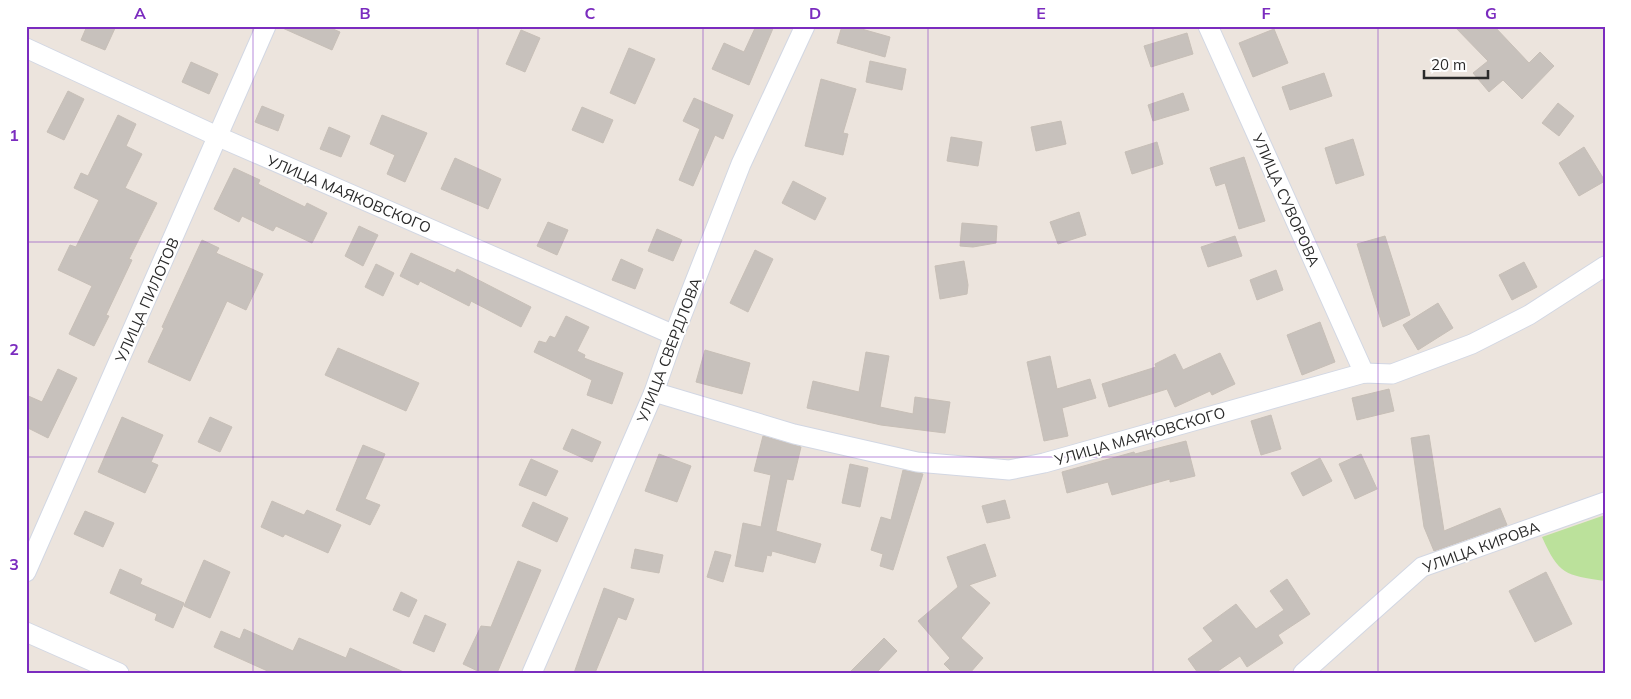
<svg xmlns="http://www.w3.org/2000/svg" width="1631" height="699" viewBox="0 0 1631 699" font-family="Mulish,sans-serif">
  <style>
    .green { fill: #bbe19b }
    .building { fill: #c7c1bc; stroke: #c7bfb7 }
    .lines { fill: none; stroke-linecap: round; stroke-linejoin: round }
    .minor-casing { stroke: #d2d7e3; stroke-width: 21 }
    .minor { stroke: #fff; stroke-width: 19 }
    .grid { fill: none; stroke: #7b2cbf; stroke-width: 1; stroke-opacity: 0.55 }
    .labels { text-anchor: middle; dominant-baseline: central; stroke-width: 4; stroke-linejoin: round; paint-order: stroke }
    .street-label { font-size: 15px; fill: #2a2a2a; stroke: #fff }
    .neatline { fill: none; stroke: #7b2cbf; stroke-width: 2 }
    .grid-label { font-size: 16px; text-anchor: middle; font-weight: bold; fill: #7b2cbf }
  </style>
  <rect width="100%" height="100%" fill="#ece4dd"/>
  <path class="green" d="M1605,515V581C1565,575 1559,575 1542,537Z"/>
  <g class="building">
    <polygon points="87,26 116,26 105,50 81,40"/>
    <polygon points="278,26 326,26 340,32 332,50"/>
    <polygon points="756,26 774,26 749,85 712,69 724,43 744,52"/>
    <polygon points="842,26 851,26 890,37 885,57 837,43"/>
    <polygon points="1454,26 1494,26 1529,63 1540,52 1554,66 1522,99 1503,80 1489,92 1473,73 1488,61"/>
    <polygon points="1274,29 1288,63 1253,77 1239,43"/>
    <polygon points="521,30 540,38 525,72 506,64"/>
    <polygon points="1187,33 1193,54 1151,67 1144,46"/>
    <polygon points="629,48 655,59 635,104 610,93"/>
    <polygon points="870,61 906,69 902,90 866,82"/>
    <polygon points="191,62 218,74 209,94 182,82"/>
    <polygon points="1324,73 1332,96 1290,110 1282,87"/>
    <polygon points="821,79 856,89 843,133 848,134 843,155 805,146"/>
    <polygon points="68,91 84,99 64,140 47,132"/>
    <polygon points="1183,93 1189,110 1153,121 1148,105"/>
    <polygon points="694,98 733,115 723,139 715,135 693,186 679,180 700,129 683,121"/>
    <polygon points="1558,103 1574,116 1559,136 1542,123"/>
    <polygon points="262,106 284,115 278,131 255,122"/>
    <polygon points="582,107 613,120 603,143 572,130"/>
    <polygon points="118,115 136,124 126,146 142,154 125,188 157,203 129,259 132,260 106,315 109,316 94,346 69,334 92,286 58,270 70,245 76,247 99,200 74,188 81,173 88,176"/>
    <polygon points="382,115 427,133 405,182 387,174 395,155 370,144"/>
    <polygon points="1061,121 1066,144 1036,151 1031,127"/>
    <polygon points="329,127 350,136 341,157 320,149"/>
    <polygon points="951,137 982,142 978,166 947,161"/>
    <polygon points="1353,139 1364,175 1336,184 1325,148"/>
    <polygon points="1157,142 1163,164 1132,174 1125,152"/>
    <polygon points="1584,147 1605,181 1579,196 1559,163"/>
    <polygon points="1244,157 1265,221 1239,229 1225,183 1216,186 1210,168"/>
    <polygon points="455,158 501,179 488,209 441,189"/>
    <polygon points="234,168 260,180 258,184 305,207 307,203 327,213 312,243 276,226 273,231 242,216 239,222 214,209"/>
    <polygon points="793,181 826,198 815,220 782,203"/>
    <polygon points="1079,212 1086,235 1058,244 1050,222"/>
    <polygon points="548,222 568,230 557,255 537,246"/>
    <polygon points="962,223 997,226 996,243 973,247 960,246"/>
    <polygon points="359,226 378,235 363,266 345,256"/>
    <polygon points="657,229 682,240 673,261 648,251"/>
    <polygon points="1235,236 1242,256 1208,267 1201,247"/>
    <polygon points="1385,236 1410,315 1383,327 1357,244"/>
    <polygon points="202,240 219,248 216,253 263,274 246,310 227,301 190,381 148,362 164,328 162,327"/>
    <polygon points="755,250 773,259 748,312 730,303"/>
    <polygon points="411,253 455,273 457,269 531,307 521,327 471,301 469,306 420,281 418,285 400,276"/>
    <polygon points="621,259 643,269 635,289 612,280"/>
    <polygon points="964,261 968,285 967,294 940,299 935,266"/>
    <polygon points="1524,262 1537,287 1512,300 1499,275"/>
    <polygon points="376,264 394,273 383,296 365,287"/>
    <polygon points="1276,270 1283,290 1257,300 1250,280"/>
    <polygon points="1438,303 1453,328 1418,350 1403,325"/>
    <polygon points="566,316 589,327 577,351 585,355 584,358 623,373 612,404 587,395 592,380 534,352 539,341 546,343 550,336 555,338"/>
    <polygon points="1320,322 1335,362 1302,375 1287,335"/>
    <polygon points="338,348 419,383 406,411 325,375"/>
    <polygon points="705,350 750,363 742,394 696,382"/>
    <polygon points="866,352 889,356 880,407 913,414 915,397 950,402 945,433 881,425 807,408 813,381 859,392"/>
    <polygon points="1220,353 1235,384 1212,395 1210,391 1175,407 1167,389 1109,407 1102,384 1156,367 1155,364 1175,354 1183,370"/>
    <polygon points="1050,356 1057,389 1090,379 1096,398 1062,408 1068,436 1044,441 1027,362"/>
    <polygon points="58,369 77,378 48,438 26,427 26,395 42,402"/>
    <polygon points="1389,389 1394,411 1357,420 1352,398"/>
    <polygon points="1271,415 1281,449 1261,455 1251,421"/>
    <polygon points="122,417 163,435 151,462 158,465 145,493 98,472"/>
    <polygon points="210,417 232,427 220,452 198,442"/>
    <polygon points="572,429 601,442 592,462 563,449"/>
    <polygon points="1429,435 1444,531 1500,508 1507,525 1434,551 1424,527 1411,438"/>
    <polygon points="763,436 801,447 793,480 787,479 776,531 821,544 815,563 772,551 771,556 767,555 763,572 735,566 743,523 761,527 771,475 754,471"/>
    <polygon points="1186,441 1195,476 1170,482 1170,479 1112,495 1108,482 1067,493 1062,472 1134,452 1135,454"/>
    <polygon points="363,445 385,454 365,499 380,505 370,525 336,510"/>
    <polygon points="659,454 691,466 677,502 645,491"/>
    <polygon points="1361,454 1377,489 1355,499 1339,464"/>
    <polygon points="1320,458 1332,481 1303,496 1291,473"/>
    <polygon points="531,459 558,471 546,496 519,485"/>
    <polygon points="850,464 868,468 860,507 842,503"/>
    <polygon points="903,470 923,474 893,570 880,566 883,554 871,550 881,517 891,520"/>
    <polygon points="1005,500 1010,518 987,523 982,506"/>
    <polygon points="272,501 304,515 307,510 341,525 328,553 285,534 283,537 261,527"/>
    <polygon points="533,502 568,518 557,542 522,526"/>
    <polygon points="85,511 114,523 103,547 74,534"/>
    <polygon points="985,544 996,576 969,585 990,603 961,638 983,658 970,673 953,673 944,664 950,658 918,621 958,587 947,557"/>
    <polygon points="635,549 663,555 659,573 631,568"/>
    <polygon points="715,551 731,555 723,582 707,577"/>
    <polygon points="204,560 230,572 210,618 184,606"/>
    <polygon points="518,561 541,570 497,673 482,673 463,664 481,626 491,627"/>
    <polygon points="120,569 142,579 140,584 184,603 173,628 155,620 157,614 110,593"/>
    <polygon points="1546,572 1572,624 1535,642 1509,591"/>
    <polygon points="1287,579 1310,614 1278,635 1283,643 1247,667 1240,656 1215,673 1198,673 1188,659 1213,641 1203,628 1236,604 1256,629 1284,610 1270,591"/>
    <polygon points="604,588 634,599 626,620 618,617 595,673 574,673"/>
    <polygon points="401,592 417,600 409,617 393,610"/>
    <polygon points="425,615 446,624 434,652 413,643"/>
    <polygon points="244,629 293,651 299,638 346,658 350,648 406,673 272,673 214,647 221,631 240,639"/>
    <polygon points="884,638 897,651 876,673 849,673"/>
  </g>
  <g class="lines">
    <g class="minor-casing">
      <g id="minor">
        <polyline points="1208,26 1364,373"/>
        <polyline points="26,48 219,137 674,335"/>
        <polyline points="654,392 794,434 917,462 1009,470 1044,463 1364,373 1392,374 1472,344 1529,315 1605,266"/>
        <polyline points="26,572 266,26"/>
        <polyline points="26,632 119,673"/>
        <polyline points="532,673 654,392 674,335 741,164 805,26"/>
        <polyline points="1303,673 1422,567 1605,502"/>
      </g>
    </g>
    <use href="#minor" class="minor"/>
  </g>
  <path class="grid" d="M253,26V673M478,26V673M703,26V673M928,26V673M1153,26V673M1378,26V673M26,242H1605M26,457H1605"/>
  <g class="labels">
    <g class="street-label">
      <text transform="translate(349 194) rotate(23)">УЛИЦА МАЯКОВСКОГО</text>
      <text transform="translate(1286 200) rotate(66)">УЛИЦА СУВОРОВА</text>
      <text transform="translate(147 300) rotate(-66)">УЛИЦА ПИЛОТОВ</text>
      <text transform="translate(669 350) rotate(-69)">УЛИЦА СВЕРДЛОВА</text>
      <text transform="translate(1140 436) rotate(-16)">УЛИЦА МАЯКОВСКОГО</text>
      <text transform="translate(1481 547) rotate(-20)">УЛИЦА КИРОВА</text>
    </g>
  </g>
  <rect width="1631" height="699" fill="none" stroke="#ffffff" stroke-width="55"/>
  <path d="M1424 70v8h64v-8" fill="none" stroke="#2a2a2a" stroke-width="2.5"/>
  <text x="1431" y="70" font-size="15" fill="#2a2a2a" stroke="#ffffff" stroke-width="4" paint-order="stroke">20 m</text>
  <rect x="28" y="28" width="1576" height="644" class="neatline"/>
  <g class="grid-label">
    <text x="140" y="19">A</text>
    <text x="365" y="19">B</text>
    <text x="590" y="19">C</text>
    <text x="815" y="19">D</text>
    <text x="1041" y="19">E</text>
    <text x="1266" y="19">F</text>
    <text x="1491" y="19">G</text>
    <text x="14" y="141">1</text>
    <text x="14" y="355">2</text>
    <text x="14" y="570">3</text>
  </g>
</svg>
